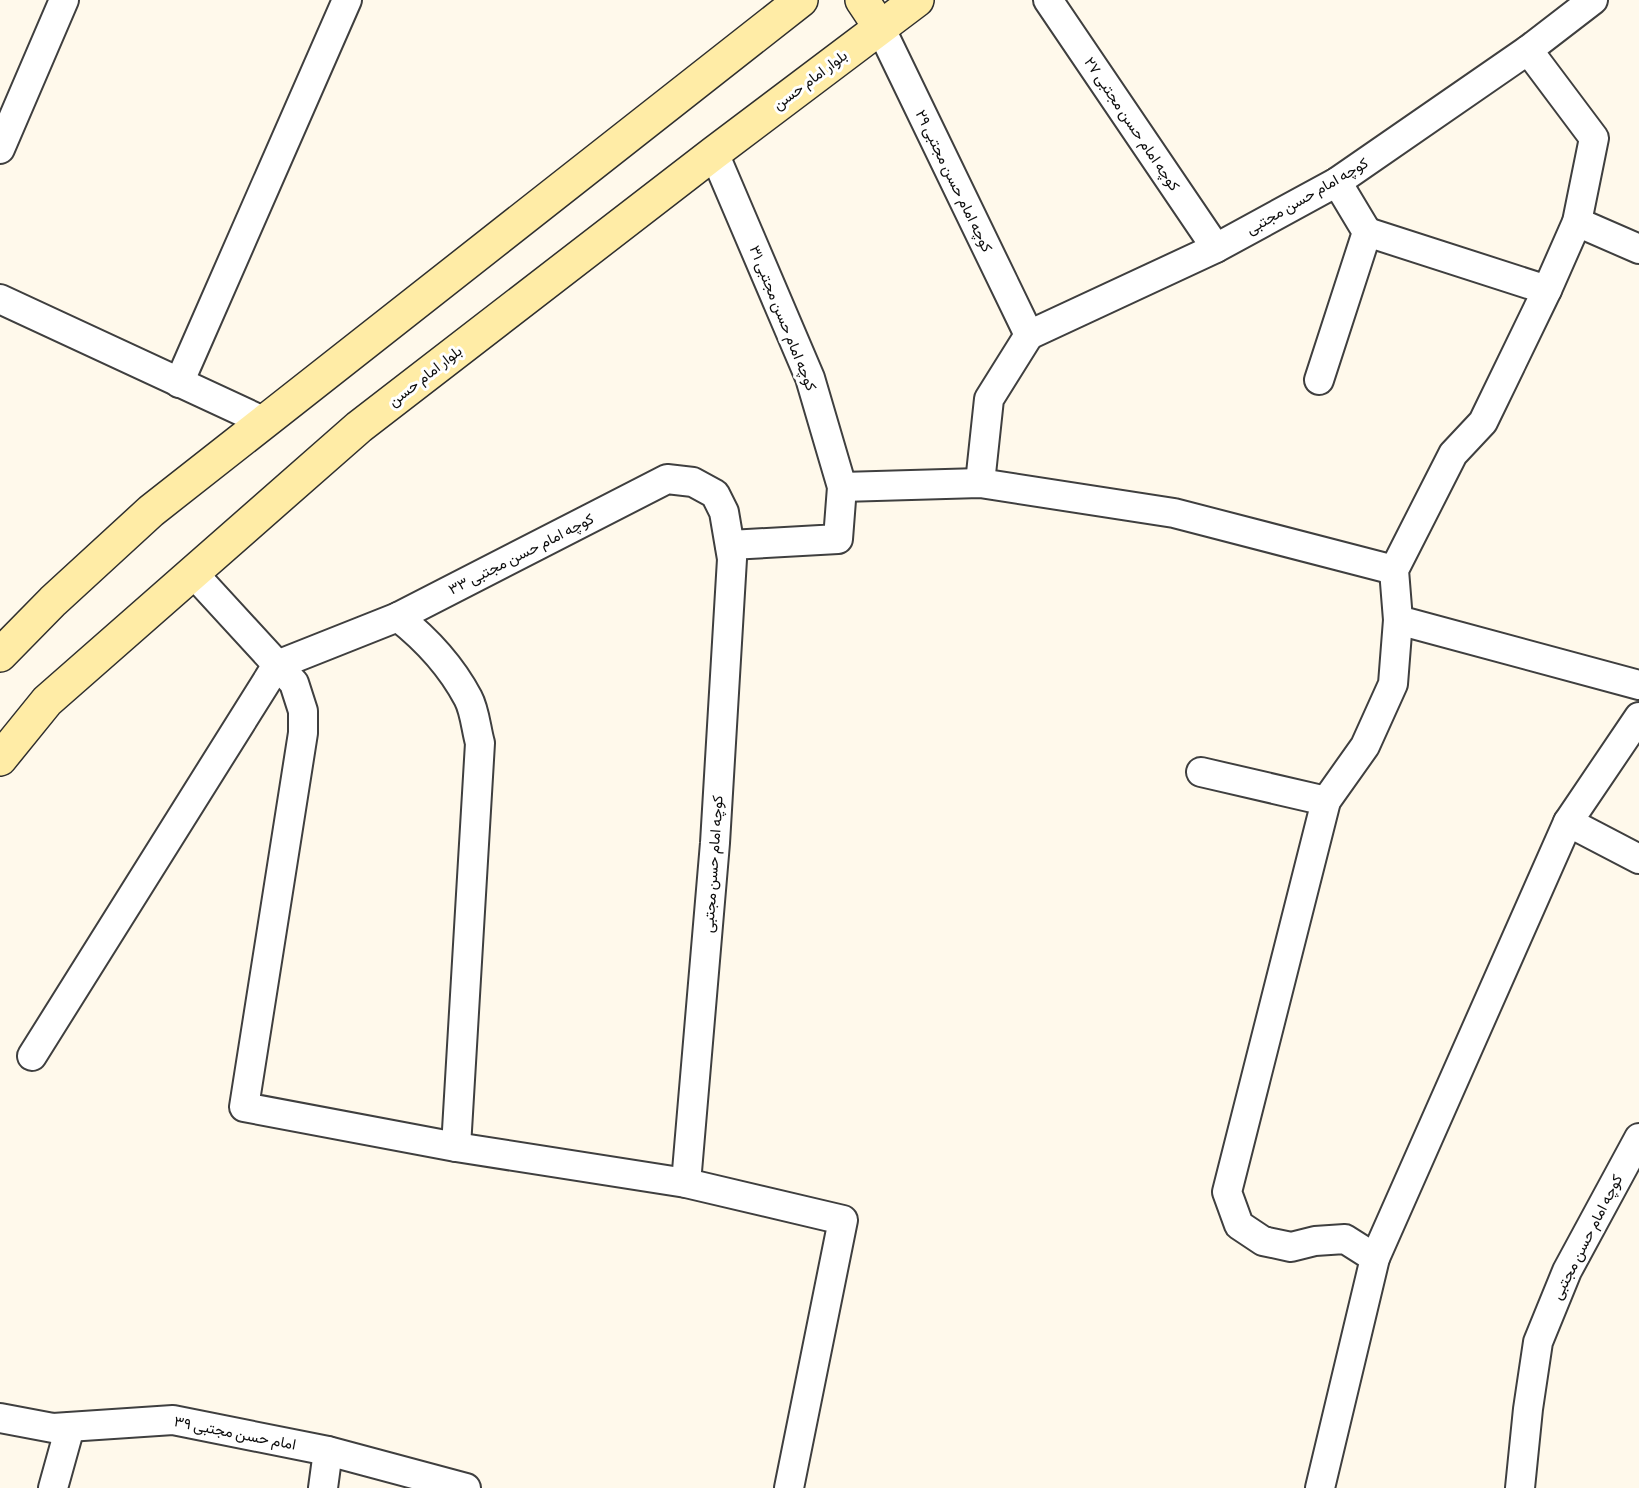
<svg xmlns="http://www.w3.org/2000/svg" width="1639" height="1488" viewBox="0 0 1639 1488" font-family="Bitter,Vazirmatn,serif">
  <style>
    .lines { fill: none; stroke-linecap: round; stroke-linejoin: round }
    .street-casing { stroke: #3f3f3f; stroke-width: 32 }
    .secondary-casing { stroke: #2e2e2e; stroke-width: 36 }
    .street { stroke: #fff; stroke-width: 28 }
    .secondary { stroke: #ffeca6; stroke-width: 33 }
    .labels { text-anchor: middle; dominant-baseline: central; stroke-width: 6; stroke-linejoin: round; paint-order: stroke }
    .street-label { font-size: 15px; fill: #0c0c0c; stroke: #fff }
  </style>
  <rect width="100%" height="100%" fill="#fff9eb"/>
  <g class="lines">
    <g class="street-casing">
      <g id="street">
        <polyline points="1048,0 1216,248"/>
        <polyline points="880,27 1029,335"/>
        <polyline points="1528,50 1594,138 1577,222 1547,290 1483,422 1453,454 1394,570 1398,620 1639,685"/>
        <polyline points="0,149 64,0"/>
        <polyline points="714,153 810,378 842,487 838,539 730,545"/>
        <polyline points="1577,222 1639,249"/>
        <polyline points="1367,232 1547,290"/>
        <polyline points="0,299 263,421"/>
        <polyline points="1029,335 1216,248 1337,182 1528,50 1593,0"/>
        <polyline points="1319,380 1367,232 1337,182"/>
        <polyline points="179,383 347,0"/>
        <polyline points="980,483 989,399 1029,335"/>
        <polyline points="842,487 980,483 1174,513 1394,570"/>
        <polyline points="193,573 294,683 303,711 303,733 244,1107 456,1147 686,1183 843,1220 789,1488"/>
        <path d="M398,617C426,639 451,666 468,698C475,711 476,729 480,743L456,1147"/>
        <polyline points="1639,717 1568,822 1639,859"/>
        <polyline points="1201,772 1326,801"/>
        <polyline points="32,1056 277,665 398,617 667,479 693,482 715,494 724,512 732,559 715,843 686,1183"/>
        <polyline points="1375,1258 1345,1239 1315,1241 1291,1247 1263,1241 1239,1225 1227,1192 1326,801 1365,746 1393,684 1398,620"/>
        <polyline points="0,1418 53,1428 173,1420 328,1451 466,1488"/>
        <polyline points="53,1488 70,1427"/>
        <polyline points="323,1488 328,1451"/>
        <polyline points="1320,1488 1375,1258 1568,822"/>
        <polyline points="1520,1488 1528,1409 1538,1342 1567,1271 1639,1138"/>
      </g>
    </g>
    <g class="secondary-casing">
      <g id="secondary">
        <polyline points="862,0 880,27"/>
        <polyline points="0,655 53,601 151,511 801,0"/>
        <polyline points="0,759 47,701 359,427 714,153 917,0"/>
      </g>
    </g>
    <use href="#street" class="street"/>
    <use href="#secondary" class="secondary"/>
  </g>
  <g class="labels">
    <g class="street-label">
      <text transform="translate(810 80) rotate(-37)">بلوار امام حسن</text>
      <text transform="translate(1132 124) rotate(56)">کوچه امام حسن مجتبی ۲۷</text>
      <text transform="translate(954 181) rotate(64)">کوچه امام حسن مجتبی ۲۹</text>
      <text transform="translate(1307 196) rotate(-30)">کوچه امام حسن مجتبی</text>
      <text transform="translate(783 318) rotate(68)">کوچه امام حسن مجتبی ۳۱</text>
      <text transform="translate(425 376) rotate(-38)">بلوار امام حسن</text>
      <text transform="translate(521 554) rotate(-27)">کوچه امام حسن مجتبی ۳۳</text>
      <text transform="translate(713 864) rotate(-86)">کوچه امام حسن مجتبی</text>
      <text transform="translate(1587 1237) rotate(-63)">کوچه امام حسن مجتبی</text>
      <text transform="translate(235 1433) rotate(11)">امام حسن مجتبی ۳۹</text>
    </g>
  </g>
</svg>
